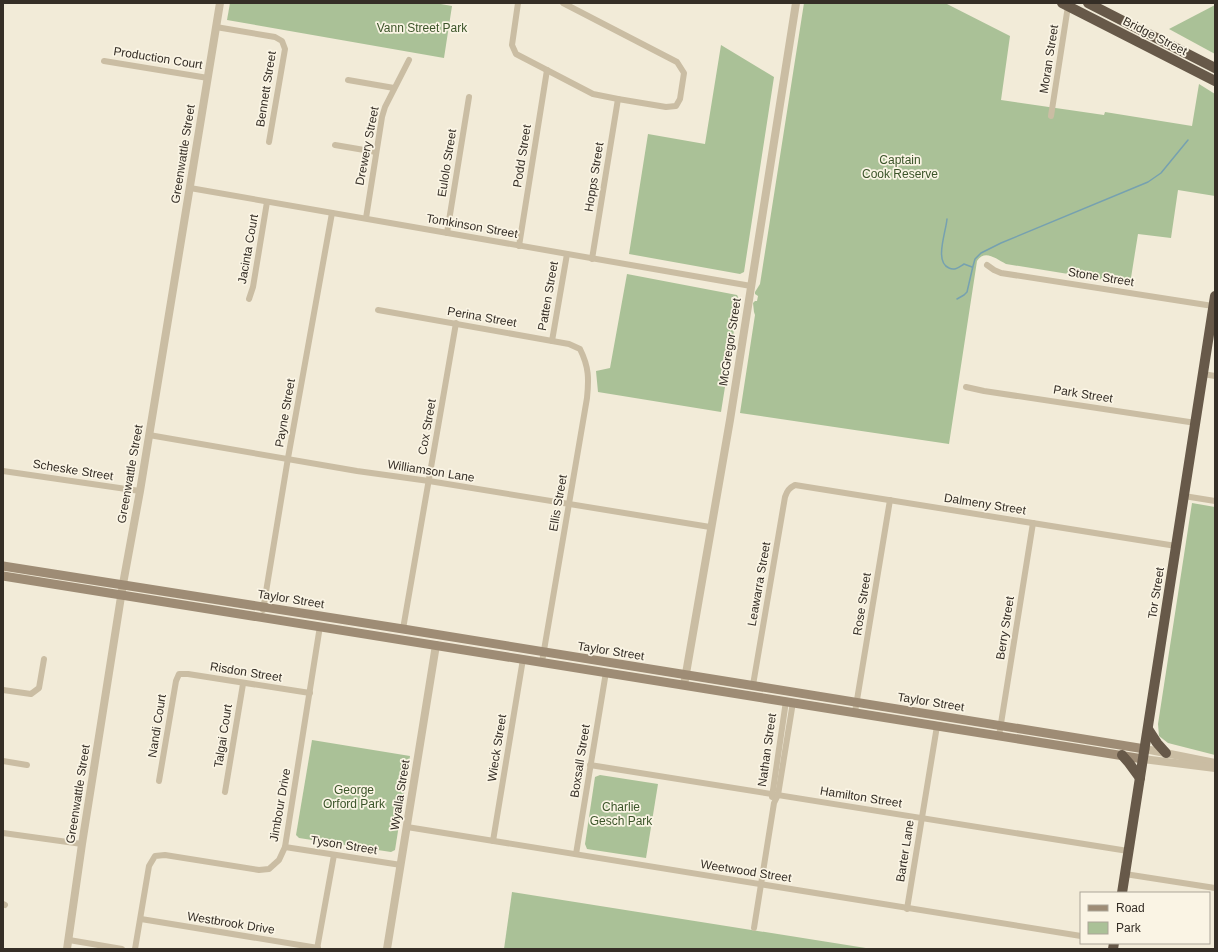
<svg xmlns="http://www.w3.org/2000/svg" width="1218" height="952" viewBox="0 0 1218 952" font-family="Helvetica,sans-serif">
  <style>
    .green { fill: #aac197 }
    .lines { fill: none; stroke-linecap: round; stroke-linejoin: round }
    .stream { stroke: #76a1b0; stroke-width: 1.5 }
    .minor { stroke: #cabda3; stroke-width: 6 }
    .tertiary { stroke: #cabda3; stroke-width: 8 }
    .secondary { stroke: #9e8c75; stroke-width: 9 }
    .trunk { stroke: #675949; stroke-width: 10 }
    .labels { text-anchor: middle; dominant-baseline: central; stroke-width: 3.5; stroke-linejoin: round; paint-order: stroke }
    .park-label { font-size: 12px; fill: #3b5429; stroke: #faf4e4 }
    .street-label { font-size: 12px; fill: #352e26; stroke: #faf4e4 }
  </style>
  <rect width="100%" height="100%" fill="#f2ebd8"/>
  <g class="green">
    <polygon points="230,3 435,3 452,6 444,58 227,20"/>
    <path d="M804,3H945L1010,36L1001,100L1104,115L1105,112L1192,126L1199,84L1215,94V196L1178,190L1171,238L1138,234L1130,284L1006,264C996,259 985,249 977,261L949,444L740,413L755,315L754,312L753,303L755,301H757L758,296L755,294V292L760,284Z"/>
    <polygon points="1215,5 1215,54 1169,29"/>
    <polygon points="721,45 774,77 744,272 740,274 629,254 648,134 705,144"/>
    <polygon points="627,274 737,295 739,299 721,412 598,392 596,371 610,368"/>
    <polygon points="1192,503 1215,507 1215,755 1168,743 1159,736 1158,724"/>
    <polygon points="312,740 410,756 395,850 391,852 299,838 296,835"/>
    <polygon points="600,775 658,784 646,858 587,849 585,844 595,777"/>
    <polygon points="512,892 872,949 504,949"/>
  </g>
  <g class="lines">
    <g class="stream">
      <path d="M947,219C946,232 934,262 949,268C955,271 959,267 964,264L972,267"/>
      <polyline points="957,299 964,295 967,292 973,266 975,259 981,253 1001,243 1148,182 1161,173 1188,140"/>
    </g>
    <g class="minor">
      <polyline points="518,3 512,45 516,54 593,94 618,99 666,107 676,106 680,99 684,73 677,62 563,3"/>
      <polyline points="216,27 275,37 282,41 285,49 269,142"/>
      <polyline points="104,61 208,78"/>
      <polyline points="348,80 394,88"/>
      <polyline points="1051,116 1068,6"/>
      <polyline points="335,145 376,152"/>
      <polyline points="190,188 751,286"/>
      <polyline points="366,218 382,117 385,107 409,60"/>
      <polyline points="447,233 469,97"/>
      <polyline points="519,246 547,70"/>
      <polyline points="592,259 618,99"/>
      <polyline points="987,265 994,270 1001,273 1213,306"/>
      <polyline points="249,299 253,287 267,202"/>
      <path d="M378,310L569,344L580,349C589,367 589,379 587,398L542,662"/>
      <polyline points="552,341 567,254"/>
      <polyline points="1203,374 1215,376"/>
      <polyline points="966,387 984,391 1196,423"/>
      <polyline points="149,435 357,471 429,481 710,527"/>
      <polyline points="3,471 140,491"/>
      <polyline points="1184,496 1215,501"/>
      <polyline points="263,610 288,458 332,213"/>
      <polyline points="403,629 456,323"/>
      <path d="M753,685L785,497C787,491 789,488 795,485L1176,546"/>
      <polyline points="3,690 31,694 39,688 44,659"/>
      <polyline points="855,712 890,500"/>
      <polyline points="999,736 1033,523"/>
      <polyline points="3,761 27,765"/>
      <polyline points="590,765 1128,851"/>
      <polyline points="159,781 176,681 179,674 188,674 310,693"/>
      <polyline points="225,792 243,684"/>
      <polyline points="772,797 786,701"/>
      <polyline points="407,827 1081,936"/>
      <polyline points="3,833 82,844"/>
      <polyline points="493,841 523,659"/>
      <polyline points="285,847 401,865"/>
      <polyline points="576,854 606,672"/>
      <polyline points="1125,874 1215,888"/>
      <polyline points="3,904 5,905"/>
      <polyline points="907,909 937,726"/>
      <polyline points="141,919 318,948"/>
      <polyline points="754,928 774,803 778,795 793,702"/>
      <polyline points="69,940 122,949"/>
      <polyline points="135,949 149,866 155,856 165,855 259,870 269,869 279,860 285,847 320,626"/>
      <polyline points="317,949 334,855"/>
    </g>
    <g class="tertiary">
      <polyline points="684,685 730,420 796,3"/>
      <polyline points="1145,749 1215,763"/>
      <polyline points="1143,759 1215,768"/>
      <polyline points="67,949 82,844 123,584 140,491 220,3"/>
      <polyline points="387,949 436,645"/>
    </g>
    <g class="secondary">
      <polyline points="3,566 403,629 1145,749"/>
      <polyline points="3,576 1143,759"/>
    </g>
    <g class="trunk">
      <polyline points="1062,3 1215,81"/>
      <polyline points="1088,3 1215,68"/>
      <polyline points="1148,729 1157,743 1166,753"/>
      <polyline points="1122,755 1129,763 1140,778"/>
      <polyline points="1122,893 1215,296"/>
      <polyline points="1113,949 1114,943"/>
    </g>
  </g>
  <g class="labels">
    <g class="park-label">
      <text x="422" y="28">Vann Street Park</text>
      <text x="900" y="160">Captain<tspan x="900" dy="14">Cook Reserve</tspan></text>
      <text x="354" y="790">George<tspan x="354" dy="14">Orford Park</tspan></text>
      <text x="621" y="807">Charlie<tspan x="621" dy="14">Gesch Park</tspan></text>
    </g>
    <g class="street-label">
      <text transform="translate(1155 36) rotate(27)">Bridge Street</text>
      <text transform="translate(158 58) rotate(9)">Production Court</text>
      <text transform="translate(1049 59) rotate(-81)">Moran Street</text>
      <text transform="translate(266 89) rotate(-81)">Bennett Street</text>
      <text transform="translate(367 146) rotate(-79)">Drewery Street</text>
      <text transform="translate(183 154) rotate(-81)">Greenwattle Street</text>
      <text transform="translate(522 156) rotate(-81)">Podd Street</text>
      <text transform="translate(447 163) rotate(-81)">Eulolo Street</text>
      <text transform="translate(594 177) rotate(-81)">Hopps Street</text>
      <text transform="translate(472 226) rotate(10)">Tomkinson Street</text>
      <text transform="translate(248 249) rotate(-80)">Jacinta Court</text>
      <text transform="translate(1101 277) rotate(9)">Stone Street</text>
      <text transform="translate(548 296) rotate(-80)">Patten Street</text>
      <text transform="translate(482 317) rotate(10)">Perina Street</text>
      <text transform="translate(730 342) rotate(-81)">McGregor Street</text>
      <text transform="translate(1083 394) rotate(9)">Park Street</text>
      <text transform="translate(285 413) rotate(-80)">Payne Street</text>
      <text transform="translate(427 427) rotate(-80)">Cox Street</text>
      <text transform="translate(73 470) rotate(9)">Scheske Street</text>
      <text transform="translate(431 471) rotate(9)">Williamson Lane</text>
      <text transform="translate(130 474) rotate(-80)">Greenwattle Street</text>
      <text transform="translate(558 503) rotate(-80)">Ellis Street</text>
      <text transform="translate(985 504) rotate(9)">Dalmeny Street</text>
      <text transform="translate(759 584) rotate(-80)">Leawarra Street</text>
      <text transform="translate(1156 593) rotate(-81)">Tor Street</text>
      <text transform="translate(291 599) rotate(9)">Taylor Street</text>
      <text transform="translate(862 604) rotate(-81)">Rose Street</text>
      <text transform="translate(1005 628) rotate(-81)">Berry Street</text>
      <text transform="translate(611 651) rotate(9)">Taylor Street</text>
      <text transform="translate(246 672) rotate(9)">Risdon Street</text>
      <text transform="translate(931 702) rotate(9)">Taylor Street</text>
      <text transform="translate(157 726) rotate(-81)">Nandi Court</text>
      <text transform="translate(223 736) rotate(-81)">Talgai Court</text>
      <text transform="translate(497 748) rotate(-81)">Wieck Street</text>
      <text transform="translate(767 750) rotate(-82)">Nathan Street</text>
      <text transform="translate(580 761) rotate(-81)">Boxsall Street</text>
      <text transform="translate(78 794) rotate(-81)">Greenwattle Street</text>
      <text transform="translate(400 795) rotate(-81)">Wyalla Street</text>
      <text transform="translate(861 797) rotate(9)">Hamilton Street</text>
      <text transform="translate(280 805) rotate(-80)">Jimbour Drive</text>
      <text transform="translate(344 845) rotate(9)">Tyson Street</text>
      <text transform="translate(905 851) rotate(-81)">Barter Lane</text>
      <text transform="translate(746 871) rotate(9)">Weetwood Street</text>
      <text transform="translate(231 923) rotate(9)">Westbrook Drive</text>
    </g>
  </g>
  <rect width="1218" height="952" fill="none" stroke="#352e26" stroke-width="8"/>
  <rect x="1080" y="892" width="130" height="52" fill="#faf4e4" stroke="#aba598"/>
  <rect x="1088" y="905" width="20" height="6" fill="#9e8c75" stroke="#aba598"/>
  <text x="1116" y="912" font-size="12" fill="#352e26">Road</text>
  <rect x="1088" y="922" width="20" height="12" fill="#aac197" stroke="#aba598"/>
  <text x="1116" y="932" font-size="12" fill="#352e26">Park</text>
</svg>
